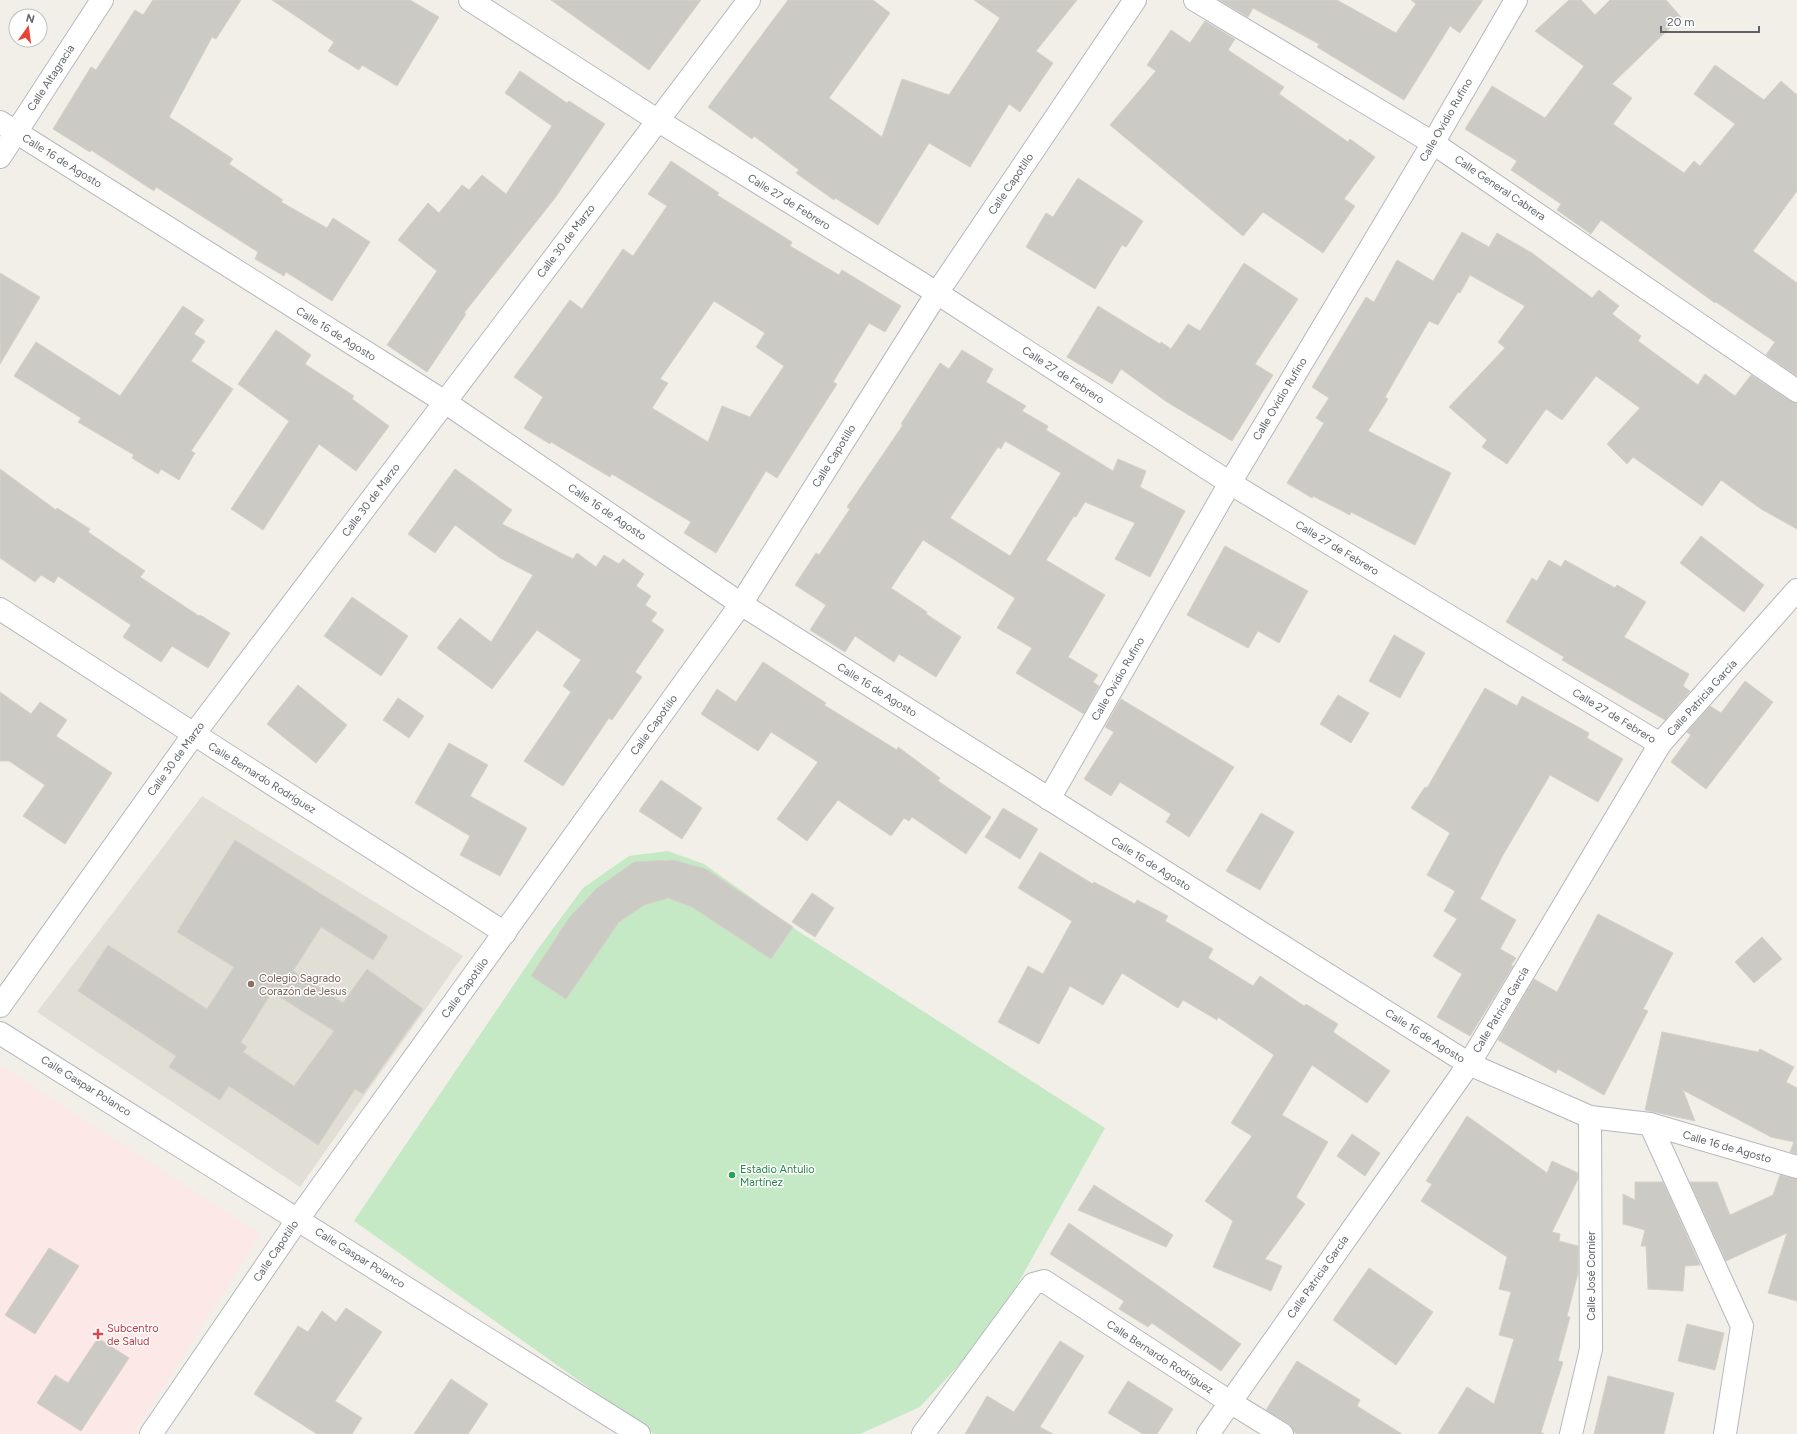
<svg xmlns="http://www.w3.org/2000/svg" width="1797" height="1434" viewBox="0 0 1797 1434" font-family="Figtree,sans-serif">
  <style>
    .education { fill: #e1ded6 }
    .medical { fill: #fce8e6 }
    .green { fill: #c5e8c5 }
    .building { fill: #cccac5; stroke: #d6d1c6; fill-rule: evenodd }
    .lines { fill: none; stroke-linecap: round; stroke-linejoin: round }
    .street-casing { stroke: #b5b8bc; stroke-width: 24 }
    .street { stroke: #fff; stroke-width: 22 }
    .education-dot { fill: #8d6e63; stroke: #fff; stroke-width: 1.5 }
    .leisure-dot { fill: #2e9e5b; stroke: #fff; stroke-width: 1.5 }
    .health-dot { fill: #e0444e; stroke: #fff; stroke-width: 1.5 }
    .labels { text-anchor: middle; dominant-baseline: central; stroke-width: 3; stroke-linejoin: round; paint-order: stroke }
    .street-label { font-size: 11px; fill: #5f6368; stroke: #fff }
    .education-label { font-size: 11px; fill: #785e54; stroke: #fff; text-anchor: start }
    .leisure-label { font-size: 11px; fill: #27864d; stroke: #fff; text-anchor: start }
    .health-label { font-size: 11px; fill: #be3a42; stroke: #fff; text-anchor: start }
  </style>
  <rect width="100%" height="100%" fill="#f1efe8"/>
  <polygon class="education" points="202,796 463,956 300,1187 37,1012"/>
  <polygon class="medical" points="0,1065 260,1234 133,1434 0,1434"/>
  <polygon class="green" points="668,851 704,864 798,931 1105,1128 993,1328 920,1407 860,1434 654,1434 354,1221 538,949 583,888 629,856"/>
  <g class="building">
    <polygon points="153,0 241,0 216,39 212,37 169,117 233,159 229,164 283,200 281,202 327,228 333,218 370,242 332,301 286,272 284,276 255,259 258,252 156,187 154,191 91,150 90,152 53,129 91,67 96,70 135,10 143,15"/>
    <polygon points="272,0 410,0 439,17 397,86 362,65 359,70 328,51 334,42"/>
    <polygon points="551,0 701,0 649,70"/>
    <polygon points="788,0 873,0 890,13 829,98 882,137 902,79 949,95 1000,18 974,0 1077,0 1036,51 1053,63 1020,112 1009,104 970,167 929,143 878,225 835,198 834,200 796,173 799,170 754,136 752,139 708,107"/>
    <polygon points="1219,0 1337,0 1396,33 1416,4 1411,0 1483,0 1460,33 1450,26 1404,100 1317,47 1319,44 1253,8 1248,17"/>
    <polygon points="1569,0 1581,0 1595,15 1610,0 1666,0 1681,17 1612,84 1632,98 1613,124 1684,173 1694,161 1700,166 1735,124 1694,94 1715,65 1764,100 1781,81 1797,95 1797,191 1753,251 1797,283 1797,376 1766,355 1775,342 1716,302 1715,303 1601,220 1591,234 1557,210 1561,204 1511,170 1517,161 1465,129 1492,86 1545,118 1584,66 1535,31"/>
    <polygon points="1205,21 1235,39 1228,50 1284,87 1279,94 1348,142 1350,139 1375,157 1344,199 1355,206 1323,253 1263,212 1243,236 1110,125 1156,71 1147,65 1171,30 1190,43"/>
    <polygon points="520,71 567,103 569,101 605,124 555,198 464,313 466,314 427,372 387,345 437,271 398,240 428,203 439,213 462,185 469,190 482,175 506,194 552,126 505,93"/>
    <path d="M671,161L719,193L717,195L792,242L790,246L839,275L842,270L901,306L885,332L869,323L833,382L837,384L777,478L766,471L716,553L684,533L691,522L612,474L610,477L551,442L550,444L524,428L543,397L514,377L570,300L582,309L623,249L633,256L667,206L648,194ZM714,301L765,333L756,347L784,366L750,417L722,406L708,442L652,408L668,383L660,379Z"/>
    <polygon points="1078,178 1143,221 1126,247 1122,245 1095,289 1026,247 1046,213 1053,217"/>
    <polygon points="1462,232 1489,247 1497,233 1532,253 1592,298 1599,290 1619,306 1612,314 1641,336 1638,341 1698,385 1705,374 1735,396 1751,375 1790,401 1797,403 1797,529 1761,509 1721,480 1702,506 1633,457 1627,464 1607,444 1640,408 1596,376 1562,420 1546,409 1507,464 1482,447 1487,440 1449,407 1505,348 1498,342 1525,306 1470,275 1460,293 1458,292 1438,325 1429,321 1385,397 1388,399 1368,431 1451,473 1415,545 1351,512 1350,515 1313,496 1312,498 1287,483 1324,423 1316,418 1329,398 1312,387 1366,297 1374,302 1397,260 1433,281"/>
    <polygon points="1244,263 1298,299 1255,364 1273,375 1232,441 1167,402 1121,369 1112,384 1067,357 1098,306 1160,344 1161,342 1171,349 1188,324 1200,331"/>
    <polygon points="0,273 40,297 0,364"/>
    <polygon points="183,306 204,320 194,334 205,341 191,361 233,389 191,451 195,453 179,480 161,469 158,474 132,458 134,455 78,422 81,418 14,376 36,342 120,396"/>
    <polygon points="276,330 311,355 305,364 354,396 352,399 389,426 356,471 319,444 263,530 231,509 289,421 238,384"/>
    <path d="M962,350L993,369L986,382L1026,406L1022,411L1048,426L1046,430L1113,471L1118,459L1146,471L1140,487L1185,511L1150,577L1115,559L1135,523L1085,502L1076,517L1074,516L1046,560L1105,595L1068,657L1098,675L1093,682L1099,686L1084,714L1016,673L1032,648L997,628L1015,598L923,540L891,588L927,612L926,614L961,637L936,677L899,654L894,662L855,636L845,652L810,630L826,605L795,585L816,553L819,555L850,509L847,507L903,425L901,424L940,363L949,369ZM1005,441L1061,473L1010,556L950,518L998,447L1001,449Z"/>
    <polygon points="0,469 56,510 57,508 90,529 88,532 145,571 140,577 199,616 200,615 230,633 208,668 172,646 161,662 123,637 131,625 58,576 54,583 41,575 35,582 0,558"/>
    <polygon points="455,469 512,510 502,524 573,559 577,553 596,567 604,555 619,564 623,559 644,574 636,586 651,596 645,605 657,613 651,621 664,630 635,672 642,677 612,720 609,718 563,786 524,761 571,692 563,686 581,660 537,630 492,689 437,648 460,618 491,642 533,575 500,558 455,525 435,553 408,534"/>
    <polygon points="1701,536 1764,585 1744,612 1680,563"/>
    <polygon points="1225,546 1308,591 1279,643 1258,631 1248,648 1187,615"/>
    <polygon points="1549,560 1561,567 1565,560 1615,588 1617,585 1646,602 1624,637 1689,674 1683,686 1690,691 1665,720 1562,660 1564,657 1506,622 1532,578 1537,581"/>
    <polygon points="352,597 408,636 381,676 324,636"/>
    <polygon points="1394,635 1425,653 1400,698 1369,681"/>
    <polygon points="763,662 826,703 824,705 897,750 898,747 940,778 938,781 991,817 966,854 912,817 909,821 904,818 891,836 838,800 807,841 777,819 818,762 771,732 758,751 701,714 717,689 736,702"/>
    <polygon points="1745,681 1773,702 1706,789 1671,762 1691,735 1687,732 1710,706 1721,713"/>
    <polygon points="298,685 347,725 316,763 267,724"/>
    <polygon points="1485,688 1517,706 1522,696 1589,733 1587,738 1623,759 1598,802 1550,775 1503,855 1480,899 1516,920 1500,949 1516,958 1511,965 1513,966 1470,1036 1437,1017 1462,974 1433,956 1457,919 1444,911 1455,891 1427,875 1450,833 1411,808 1425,787 1427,788"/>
    <polygon points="0,692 31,714 40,702 67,720 56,736 112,773 65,844 23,816 45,785 9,761 0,761"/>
    <polygon points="1338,695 1369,713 1351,743 1320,724"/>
    <polygon points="398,698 424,716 409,738 383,720"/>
    <polygon points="1121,699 1234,767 1189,837 1166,822 1171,814 1120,782 1111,796 1084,779 1114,732 1105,727"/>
    <polygon points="449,743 488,765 470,796 527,828 500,876 460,855 470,836 415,803"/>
    <polygon points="661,780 702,808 682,839 639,811"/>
    <polygon points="1003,808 1038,829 1020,859 985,837"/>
    <polygon points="1261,813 1294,832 1260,890 1226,871"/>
    <path d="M235,840L388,936L373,960L321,927L293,971L343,1003L367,969L423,1009L363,1094L355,1089L318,1145L229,1086L220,1100L169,1067L176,1056L78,991L108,945L207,1009L234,967L177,932ZM272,992L334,1031L294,1086L243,1052L247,1047L241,1042Z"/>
    <polygon points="1040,852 1093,884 1094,882 1135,904 1137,900 1168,916 1165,921 1213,949 1208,958 1253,986 1260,976 1304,1006 1306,1004 1338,1024 1333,1032 1390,1071 1367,1103 1312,1065 1282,1115 1328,1142 1296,1197 1305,1204 1265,1259 1282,1266 1271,1291 1213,1267 1233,1221 1205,1201 1252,1136 1231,1123 1274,1055 1218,1017 1217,1020 1183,1000 1178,1008 1122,973 1103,1005 1070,986 1039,1044 998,1022 1028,966 1043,974 1072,921 1018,888"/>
    <polygon points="673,860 706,869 793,927 771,959 692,907 668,898 644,905 619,922 566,999 531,976 569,918 597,888 634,862"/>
    <polygon points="812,893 834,908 815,937 792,922"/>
    <polygon points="1598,914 1673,953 1643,1009 1648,1011 1604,1095 1558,1069 1556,1073 1498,1040 1534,979 1557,992"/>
    <polygon points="1762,937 1782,959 1754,983 1735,962"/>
    <polygon points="1662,1032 1758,1052 1760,1049 1794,1067 1786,1082 1797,1088 1797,1154 1790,1152 1794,1142 1771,1137 1683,1090 1695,1121 1645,1110"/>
    <polygon points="1467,1116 1547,1173 1552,1161 1578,1173 1578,1179 1552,1232 1560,1234 1559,1241 1578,1246 1578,1273 1567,1316 1570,1317 1558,1361 1563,1362 1541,1432 1544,1434 1438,1434 1467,1387 1494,1404 1514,1339 1499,1335 1511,1292 1499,1289 1507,1257 1421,1201 1432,1184 1426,1181"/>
    <polygon points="1352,1134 1380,1153 1365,1176 1337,1156"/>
    <polygon points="1780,1175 1797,1179 1797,1301 1768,1293 1787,1233 1726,1261 1690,1182 1717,1182 1730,1215 1773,1195"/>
    <polygon points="1635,1182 1663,1182 1700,1265 1685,1266 1683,1291 1648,1289 1646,1246 1641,1246 1645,1230 1623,1224 1623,1194 1635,1200"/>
    <polygon points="1094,1185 1173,1235 1166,1247 1078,1210"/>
    <polygon points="1069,1223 1241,1344 1221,1371 1152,1323 1148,1327 1119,1309 1124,1301 1050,1254"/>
    <polygon points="49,1248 79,1266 35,1334 5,1315"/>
    <polygon points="1369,1268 1433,1312 1396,1365 1333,1320"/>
    <polygon points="346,1308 382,1332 335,1401 362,1418 352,1434 317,1434 254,1394 298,1326 308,1332 322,1311 336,1322"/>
    <polygon points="1687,1324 1724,1333 1715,1370 1678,1361"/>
    <polygon points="98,1338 129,1358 81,1431 37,1403 55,1375 68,1383"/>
    <polygon points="1060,1341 1084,1356 1040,1427 1053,1434 965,1434 987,1396 1014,1412"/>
    <polygon points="1297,1361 1360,1400 1357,1406 1402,1434 1297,1434 1294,1432 1289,1424 1266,1410"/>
    <polygon points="1608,1376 1674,1393 1664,1434 1594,1434"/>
    <polygon points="451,1379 488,1404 468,1434 414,1434"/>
    <polygon points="1128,1381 1173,1409 1157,1434 1143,1434 1108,1413"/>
  </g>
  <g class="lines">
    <g class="street-casing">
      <g id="street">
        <polyline points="470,0 657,120 937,293 1230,483 1660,744"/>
        <polyline points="1195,0 1433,143 1797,391"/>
        <polyline points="0,122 445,402 741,604 1469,1064 1590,1117 1650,1124 1797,1167"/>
        <polyline points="0,157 102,0"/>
        <polyline points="0,609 194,734 505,933"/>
        <polyline points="1049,799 1230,483 1433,143 1516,0"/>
        <polyline points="0,1006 194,734 749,0"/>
        <polyline points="0,1033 639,1434"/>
        <polyline points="1650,1124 1742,1326 1725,1434"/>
        <polyline points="151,1434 298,1219 741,604 937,293 1135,0"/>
        <polyline points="923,1434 1033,1284 1044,1281 1230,1402 1282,1434"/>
        <polyline points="1208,1434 1469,1064 1660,744 1797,590"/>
        <polyline points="1571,1434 1591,1349 1590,1117"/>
      </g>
    </g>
    <use href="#street" class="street"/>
  </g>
  <circle class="education-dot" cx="251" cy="984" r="4"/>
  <circle class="leisure-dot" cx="732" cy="1175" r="4"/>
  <path class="health-dot" d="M96 1328h4v4h4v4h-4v4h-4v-4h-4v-4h4z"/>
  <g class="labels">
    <g class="street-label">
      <text transform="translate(51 78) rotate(-57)">Calle Altagracia</text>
      <text transform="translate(1446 120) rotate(-60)">Calle Ovidio Rufino</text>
      <text transform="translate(62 161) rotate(32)">Calle 16 de Agosto</text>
      <text transform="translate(1011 184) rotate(-56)">Calle Capotillo</text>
      <text transform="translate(1500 188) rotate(34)">Calle General Cabrera</text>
      <text transform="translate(789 202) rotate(32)">Calle 27 de Febrero</text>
      <text transform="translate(566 241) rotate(-53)">Calle 30 de Marzo</text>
      <text transform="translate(336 334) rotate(32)">Calle 16 de Agosto</text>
      <text transform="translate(1063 375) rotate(33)">Calle 27 de Febrero</text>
      <text transform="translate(1280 399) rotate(-59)">Calle Ovidio Rufino</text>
      <text transform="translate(834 456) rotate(-58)">Calle Capotillo</text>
      <text transform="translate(371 500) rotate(-53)">Calle 30 de Marzo</text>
      <text transform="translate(607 512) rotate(34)">Calle 16 de Agosto</text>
      <text transform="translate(1337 548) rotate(31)">Calle 27 de Febrero</text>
      <text transform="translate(1118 679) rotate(-60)">Calle Ovidio Rufino</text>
      <text transform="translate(877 690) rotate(32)">Calle 16 de Agosto</text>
      <text transform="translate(1702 698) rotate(-48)">Calle Patricia García</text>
      <text transform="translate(1614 716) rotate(31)">Calle 27 de Febrero</text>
      <text transform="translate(654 725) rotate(-54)">Calle Capotillo</text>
      <text transform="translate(176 759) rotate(-54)">Calle 30 de Marzo</text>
      <text transform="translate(262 778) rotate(32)">Calle Bernardo Rodríguez</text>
      <text transform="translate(1151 864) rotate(32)">Calle 16 de Agosto</text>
      <text transform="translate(465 988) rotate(-54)">Calle Capotillo</text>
      <text transform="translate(1501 1010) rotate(-59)">Calle Patricia García</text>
      <text transform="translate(1425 1036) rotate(32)">Calle 16 de Agosto</text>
      <text transform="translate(86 1086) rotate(32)">Calle Gaspar Polanco</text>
      <text transform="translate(1727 1147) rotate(16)">Calle 16 de Agosto</text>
      <text transform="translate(276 1251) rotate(-56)">Calle Capotillo</text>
      <text transform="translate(360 1258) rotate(32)">Calle Gaspar Polanco</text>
      <text transform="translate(1591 1276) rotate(-90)">Calle José Cornier</text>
      <text transform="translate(1318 1277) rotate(-55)">Calle Patricia García</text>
      <text transform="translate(1160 1357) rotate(33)">Calle Bernardo Rodríguez</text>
    </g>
    <g class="education-label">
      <text x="259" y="978">Colegio Sagrado<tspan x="259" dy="13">Corazón de Jesus</tspan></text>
    </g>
    <g class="leisure-label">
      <text x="740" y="1169">Estadio Antulio<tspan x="740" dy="13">Martínez</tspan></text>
    </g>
    <g class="health-label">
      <text x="107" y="1328">Subcentro<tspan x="107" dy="13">de Salud</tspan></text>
    </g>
  </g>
  <g transform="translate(28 28) rotate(14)"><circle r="19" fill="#ffffff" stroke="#bfc1c3"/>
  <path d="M0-3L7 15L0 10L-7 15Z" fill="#ea4335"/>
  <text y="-6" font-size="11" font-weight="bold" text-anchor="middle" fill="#5f6368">N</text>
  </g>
  <path d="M1661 26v6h98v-6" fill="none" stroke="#5f6368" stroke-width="2"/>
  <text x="1667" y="26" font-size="12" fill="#5f6368" stroke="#ffffff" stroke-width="3" paint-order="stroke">20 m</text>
</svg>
